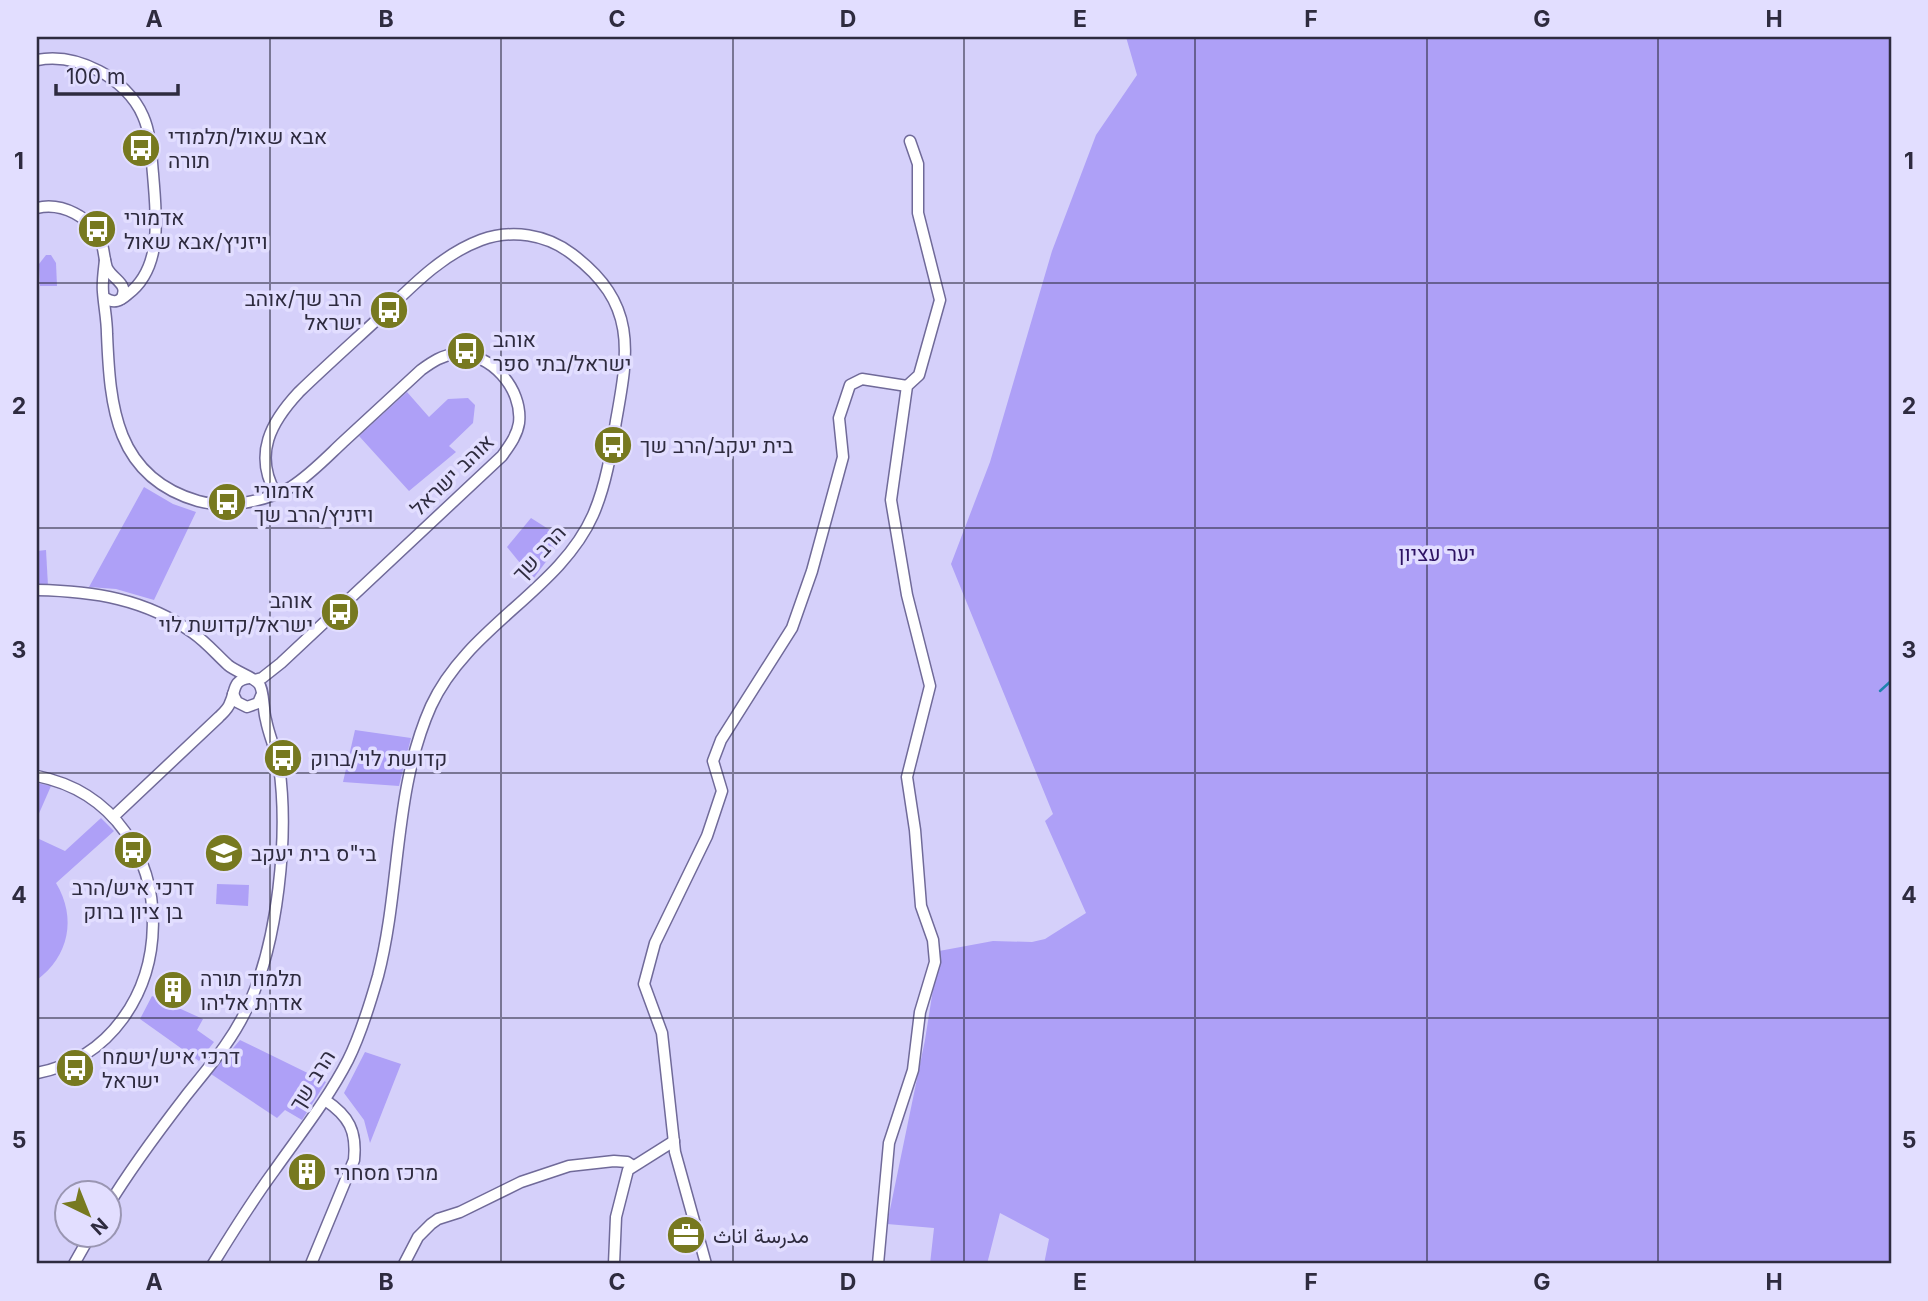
<svg xmlns="http://www.w3.org/2000/svg" width="1928" height="1301" viewBox="0 0 1928 1301" font-family="Inter,Vazirmatn,Heebo,sans-serif">
  <style>
    .green { fill: #aea0f7 }
    .lines { fill: none; stroke-linecap: round; stroke-linejoin: round }
    .stream { stroke: #1f83ae; stroke-width: 2.5 }
    .minor-casing { stroke: #706a99; stroke-width: 13 }
    .minor { stroke: #fff; stroke-width: 10 }
    .grid { fill: none; stroke: #2e2b3f; stroke-width: 2; stroke-opacity: 0.55 }
    .labels { text-anchor: middle; dominant-baseline: central; stroke-width: 7; stroke-linejoin: round; paint-order: stroke }
    .poi-label { font-size: 21px; fill: #2e2b3f; stroke: #e2deff; text-anchor: start }
    .street-label { font-size: 21px; fill: #2e2b3f; stroke: #e2deff }
    .park-label { font-size: 21px; fill: #2d1263; stroke: #e2deff }
    .neatline { fill: none; stroke: #2e2b3f; stroke-width: 2.5 }
    .grid-label { font-size: 23px; text-anchor: middle; font-weight: bold; fill: #2e2b3f }
  </style>
  <rect width="100%" height="100%" fill="#d5d0fa"/>
  <g class="green">
    <polygon points="1126,37 1891,37 1891,1264 1044,1264 1049,1239 1000,1213 987,1264 930,1264 934,1228 887,1224 925,1040 939,951 993,941 1032,942 1045,939 1086,913 1045,821 1053,814 951,564 990,462 1052,251 1096,135 1137,75"/>
    <polygon points="46,255 51,255 56,263 57,286 40,286 39,264"/>
    <polygon points="407,392 429,417 448,399 468,398 475,405 473,423 449,446 456,452 409,491 359,436"/>
    <polygon points="144,487 173,504 196,512 154,600 116,589 89,587"/>
    <polygon points="531,518 561,537 551,555 533,579 507,547"/>
    <polygon points="46,550 48,586 37,587 37,551"/>
    <polygon points="355,730 411,738 399,786 343,782"/>
    <polygon points="37,783 51,786 37,818"/>
    <path d="M101,818L114,831L56,883C77,918 69,956 37,980V838L65,851Z"/>
    <polygon points="217,884 249,885 248,906 216,904"/>
    <polygon points="152,996 203,1019 197,1030 214,1042 199,1061 140,1019"/>
    <polygon points="240,1040 326,1082 302,1120 285,1110 277,1118 211,1074"/>
    <polygon points="365,1052 401,1064 370,1143 364,1120 344,1093"/>
  </g>
  <g class="lines">
    <polyline class="stream" points="1880,691 1891,681"/>
    <g class="minor-casing">
      <g id="minor">
        <path d="M37,60C58,56 80,61 99,71C117,80 135,97 143,116C151,134 151,154 153,174C156,213 164,267 128,294C120,301 114,304 105,298"/>
        <path d="M37,208C61,202 92,217 101,241C104,249 104,259 107,268C113,280 130,284 121,299"/>
        <path d="M105,260C104,270 102,282 103,292C104,306 107,320 107,334C110,406 115,477 198,501C227,509 264,502 291,487C310,475 327,457 343,442C369,418 395,394 421,370C432,362 442,355 456,354C490,352 523,388 519,423C517,436 509,446 502,456L281,663L262,678L255,680"/>
        <path d="M37,590C93,591 146,599 193,633C206,642 216,654 228,665C236,672 254,677 259,684C264,690 263,711 266,720C269,736 276,750 279,766C289,836 278,942 248,1006C233,1040 208,1068 185,1097C158,1132 131,1168 108,1206"/>
        <polyline points="233,694 237,702 247,707 258,703 261,696"/>
        <path d="M37,776C195,808 188,1043 37,1073"/>
        <path d="M113,817L219,717C223,713 228,709 230,703C236,691 232,680 249,678"/>
        <polyline points="74,1264 91,1234"/>
        <path d="M213,1264C232,1233 252,1201 274,1171C300,1134 328,1099 348,1060C361,1034 370,1004 378,976C401,888 393,791 431,706C467,627 560,590 593,515C606,485 611,453 616,421C629,350 637,303 572,254C546,234 512,229 481,240C441,255 411,287 381,316C354,341 326,366 299,392C271,422 253,454 276,494"/>
        <path d="M311,1264L354,1160C357,1131 349,1116 325,1100"/>
        <polyline points="404,1264 418,1237 431,1224 438,1219 460,1212 521,1182 569,1166 614,1161 627,1162 633,1166"/>
        <polyline points="614,1264 616,1217 628,1170 674,1141"/>
        <polyline points="706,1264 675,1152 662,1033 644,984 655,943 707,836 722,791 713,761 721,740 792,628 812,571 843,457 839,418 850,385 862,379 907,386"/>
        <polyline points="878,1264 889,1143 913,1070 920,1012 935,962 933,940 921,906 915,830 907,777 930,686 907,595 891,500 907,386 919,375 940,300 918,213 918,164 910,141"/>
      </g>
    </g>
    <use href="#minor" class="minor"/>
  </g>
  <path class="grid" d="M270,37V1264M501,37V1264M733,37V1264M964,37V1264M1195,37V1264M1427,37V1264M1658,37V1264M37,283H1891M37,528H1891M37,773H1891M37,1018H1891"/>
  <defs>
    <g id="bus-disc" transform="scale(2.0125)"><circle r="9.5" fill="#777920" stroke="#e2deff"/><path d="M-5-6H5V4H4V6H2V4H-2V6H-4V4H-5ZM-3.5-4V0h7V-4ZM-3.5 1.2v1.5H-2V1.2ZM2 1.2v1.5H3.5V1.2Z" fill="#fff"/></g>
    <g id="school-disc" transform="scale(2.0125)"><circle r="9.5" fill="#777920" stroke="#e2deff"/><path d="M0-5L7-2L0 1L-7-2ZM-4 1L0 2.5L4 1V4Q0 6-4 4Z" fill="#fff"/></g>
    <g id="building-disc" transform="scale(2.0125)"><circle r="9.5" fill="#777920" stroke="#e2deff"/><path d="M-4-6H4V6H1V3H-1V6H-4ZM-2.5-4.3h1.7v1.8h-1.7ZM.8-4.3h1.7v1.8H.8ZM-2.5-1h1.7V.8h-1.7ZM.8-1h1.7V.8H.8Z" fill="#fff"/></g>
    <g id="office-disc" transform="scale(2.0125)"><circle r="9.5" fill="#777920" stroke="#e2deff"/><path d="M-6-3h4V-5.5h4V-3h4V5H-6ZM-1-4.5V-3h2v-1.5ZM-6 0V1H6V0Z" fill="#fff"/></g>
  </defs>
  <g fill-rule="evenodd">
    <use href="#bus-disc" x="141" y="148"/>
    <use href="#bus-disc" x="97" y="229"/>
    <use href="#bus-disc" x="389" y="310"/>
    <use href="#bus-disc" x="466" y="351"/>
    <use href="#bus-disc" x="613" y="445"/>
    <use href="#bus-disc" x="227" y="502"/>
    <use href="#bus-disc" x="340" y="612"/>
    <use href="#bus-disc" x="283" y="758"/>
    <use href="#bus-disc" x="133" y="850"/>
    <use href="#school-disc" x="224" y="853"/>
    <use href="#building-disc" x="173" y="990"/>
    <use href="#bus-disc" x="75" y="1068"/>
    <use href="#building-disc" x="307" y="1172"/>
    <use href="#office-disc" x="686" y="1235"/>
  </g>
  <g class="labels">
    <g class="poi-label">
      <text x="168" y="136">אבא שאול/תלמודי<tspan x="168" dy="24">תורה</tspan></text>
      <text x="124" y="217">אדמורי<tspan x="124" dy="24">ויזניץ/אבא שאול</tspan></text>
      <text x="362" y="298" text-anchor="end">הרב שך/אוהב<tspan x="362" dy="24">ישראל</tspan></text>
      <text x="493" y="339">אוהב<tspan x="493" dy="24">ישראל/בתי ספר</tspan></text>
      <text x="640" y="445">בית יעקב/הרב שך</text>
      <text x="254" y="490">אדמורי<tspan x="254" dy="24">ויזניץ/הרב שך</tspan></text>
      <text x="313" y="600" text-anchor="end">אוהב<tspan x="313" dy="24">ישראל/קדושת לוי</tspan></text>
      <text x="310" y="758">קדושת לוי/ברוק</text>
      <text x="251" y="853">בי"ס בית יעקב</text>
      <text x="133" y="887" text-anchor="middle">דרכי איש/הרב<tspan x="133" dy="24">בן ציון ברוק</tspan></text>
      <text x="200" y="978">תלמוד תורה<tspan x="200" dy="24">אדרת אליהו</tspan></text>
      <text x="102" y="1056">דרכי איש/ישמח<tspan x="102" dy="24">ישראל</tspan></text>
      <text x="334" y="1172">מרכז מסחרי</text>
      <text x="713" y="1235">مدرسة اناث</text>
    </g>
    <g class="street-label">
      <text transform="translate(452 475) rotate(-44)">אוהב ישראל</text>
      <text transform="translate(539 553) rotate(-47)">הרב שך</text>
      <text transform="translate(312 1080) rotate(-58)">הרב שך</text>
    </g>
    <g class="park-label">
      <text x="1437" y="553">יער עציון</text>
    </g>
  </g>
  <rect width="1928" height="1301" fill="none" stroke="#e2deff" stroke-width="77"/>
  <g transform="translate(88 1214) rotate(137)"><circle r="33" fill="#e2deff" stroke="#9a96b2" stroke-width="2"/>
  <path d="M0-5L12 26L0 18L-12 26Z" fill="#777920"/>
  <text y="-10" font-size="19" font-weight="bold" text-anchor="middle" fill="#2e2b3f">N</text>
  </g>
  <path d="M56 84v10h122v-10" fill="none" stroke="#2e2b3f" stroke-width="3.5"/>
  <text x="66" y="84" font-size="21" fill="#2e2b3f" stroke="#e2deff" stroke-width="5" paint-order="stroke">100 m</text>
  <rect x="38" y="38" width="1852" height="1224" class="neatline"/>
  <g class="grid-label">
    <text x="154" y="27">A</text>
    <text x="386" y="27">B</text>
    <text x="617" y="27">C</text>
    <text x="848" y="27">D</text>
    <text x="1080" y="27">E</text>
    <text x="1311" y="27">F</text>
    <text x="1542" y="27">G</text>
    <text x="1774" y="27">H</text>
    <text x="19" y="169">1</text>
    <text x="1909" y="169">1</text>
    <text x="19" y="414">2</text>
    <text x="1909" y="414">2</text>
    <text x="19" y="658">3</text>
    <text x="1909" y="658">3</text>
    <text x="19" y="903">4</text>
    <text x="1909" y="903">4</text>
    <text x="19" y="1148">5</text>
    <text x="1909" y="1148">5</text>
    <text x="154" y="1290">A</text>
    <text x="386" y="1290">B</text>
    <text x="617" y="1290">C</text>
    <text x="848" y="1290">D</text>
    <text x="1080" y="1290">E</text>
    <text x="1311" y="1290">F</text>
    <text x="1542" y="1290">G</text>
    <text x="1774" y="1290">H</text>
  </g>
</svg>
